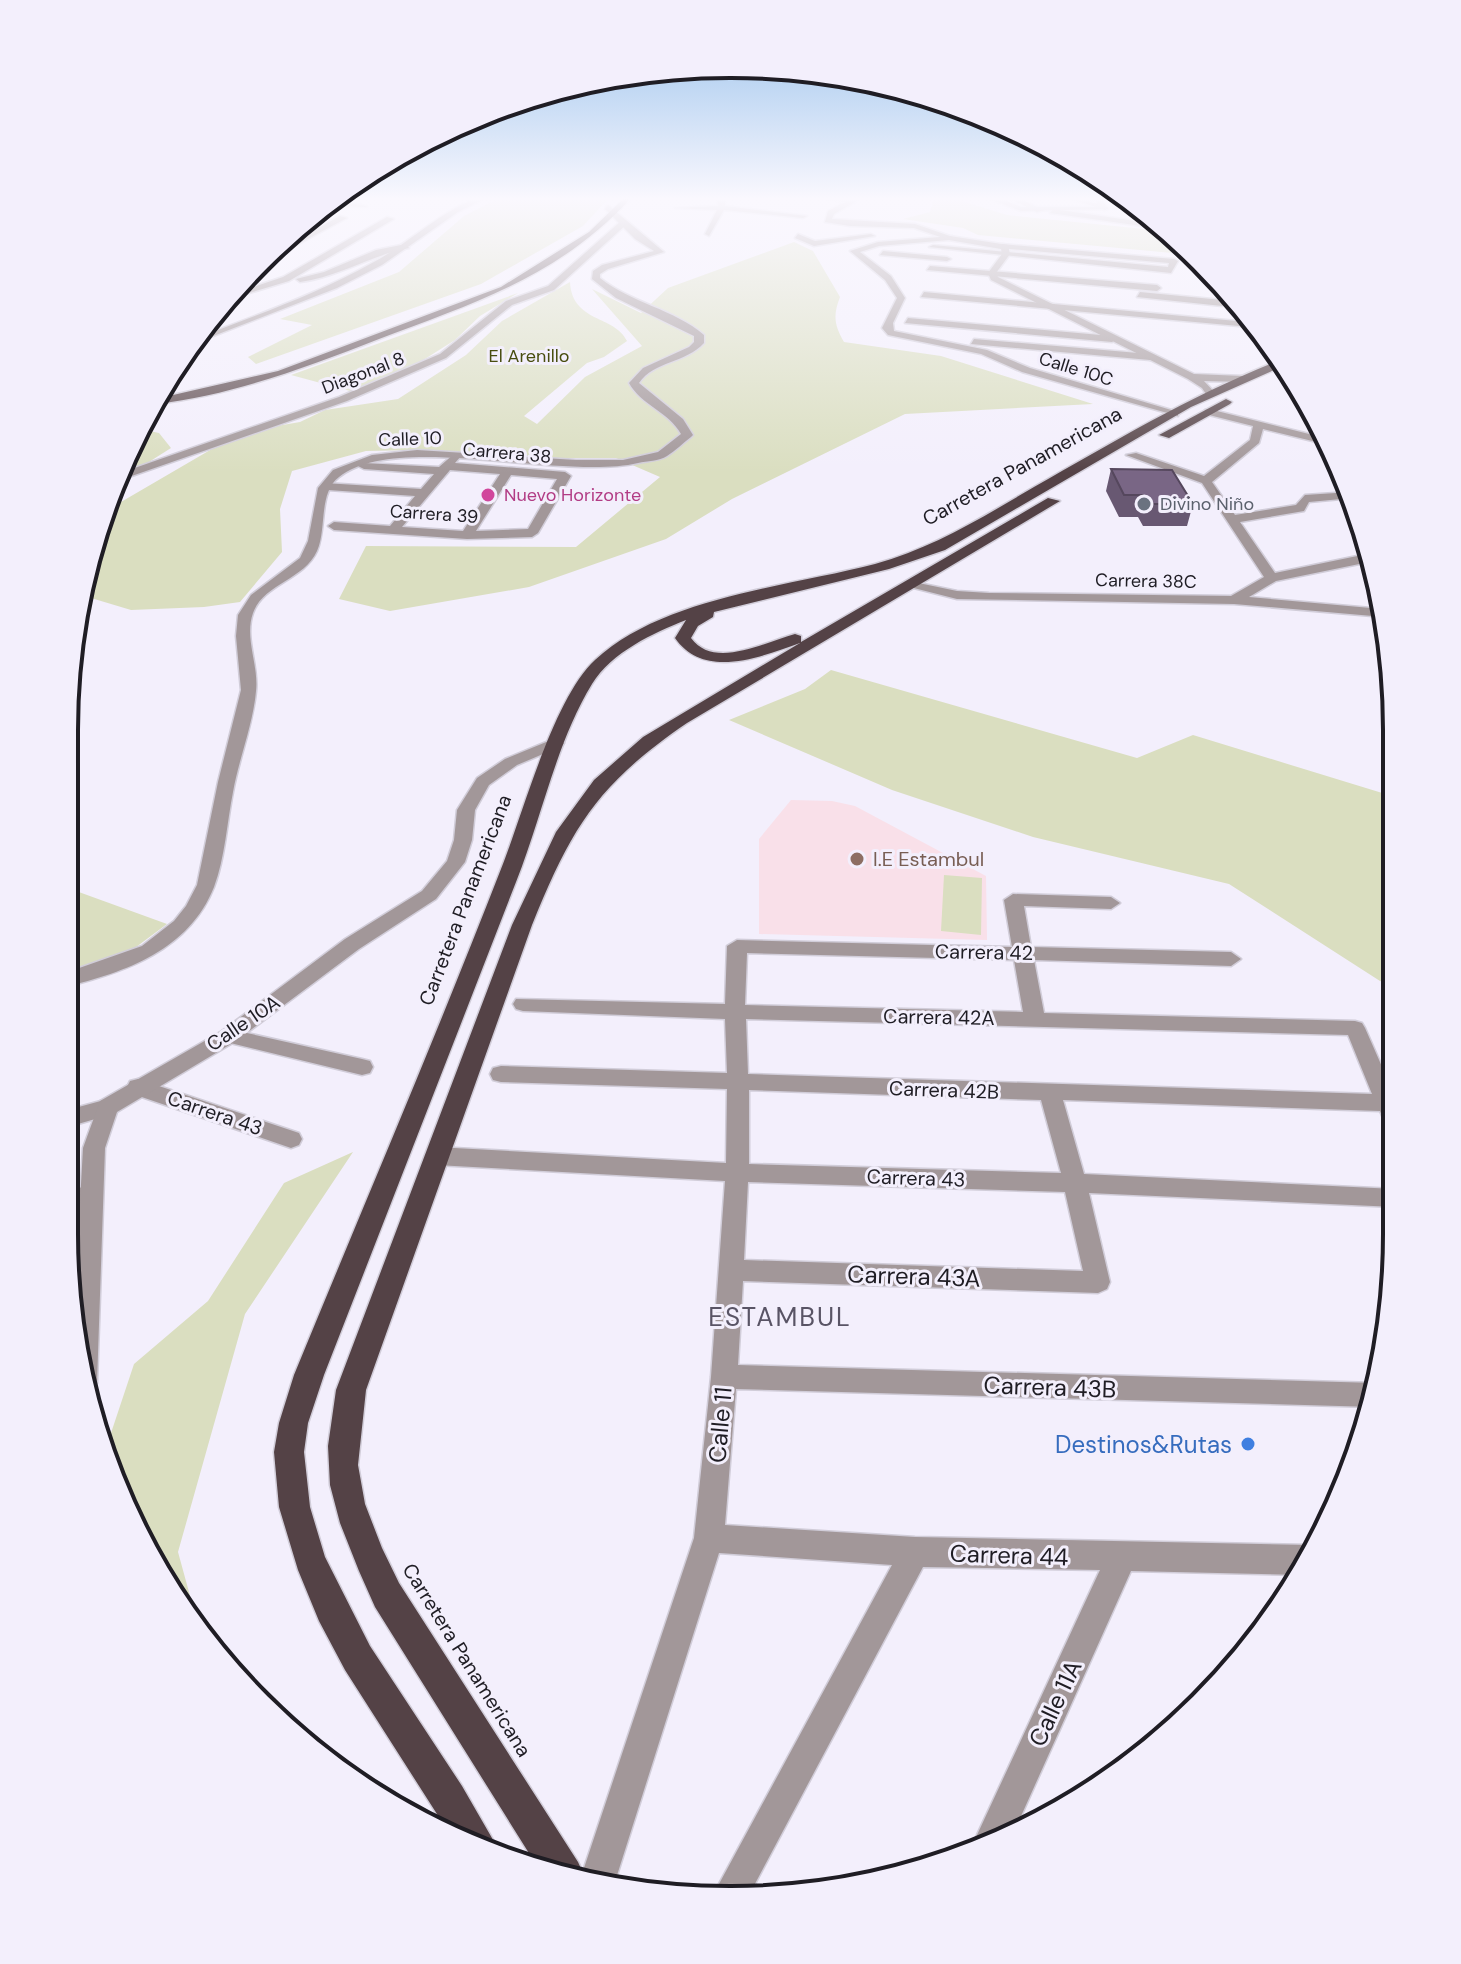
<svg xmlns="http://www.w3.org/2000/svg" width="1461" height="1964" viewBox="0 0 1461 1964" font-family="'DM Sans',sans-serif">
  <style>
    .education { fill: #f9e0e9 }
    .green { fill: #dadec0 }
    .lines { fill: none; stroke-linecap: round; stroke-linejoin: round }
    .minor-casing { stroke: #d1cdd9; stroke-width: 3 }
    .tertiary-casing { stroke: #d1cdd9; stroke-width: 3 }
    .primary-casing { stroke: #d1cdd9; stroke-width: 3 }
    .trunk-casing { stroke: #d1cdd9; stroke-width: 3 }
    .minor { fill: #a29799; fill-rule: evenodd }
    .tertiary { fill: #a29799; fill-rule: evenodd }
    .primary { fill: #604e52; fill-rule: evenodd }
    .trunk { fill: #544246; fill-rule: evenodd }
    .wall { fill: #685872 }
    .building { fill: #796685; stroke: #55475d; stroke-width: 2 }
    .hotel-dot { fill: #d1479c; stroke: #f3effc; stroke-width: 3 }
    .worship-dot { fill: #6b7280; stroke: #f3effc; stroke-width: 3 }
    .education-dot { fill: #8d6e63; stroke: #f3effc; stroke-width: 3 }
    .shop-dot { fill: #3f7fe0; stroke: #f3effc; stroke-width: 3 }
    .labels { text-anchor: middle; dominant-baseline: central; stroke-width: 6; stroke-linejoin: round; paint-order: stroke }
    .far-park-label { font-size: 18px; fill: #484d0f; stroke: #f3effc }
    .far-street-label { font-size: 18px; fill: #1f1d24; stroke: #f3effc }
    .far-hotel-label { font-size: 18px; fill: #b23c85; stroke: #f3effc; text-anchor: start }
    .far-worship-label { font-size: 18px; fill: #5b616d; stroke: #f3effc; text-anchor: start }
    .street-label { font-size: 20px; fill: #1f1d24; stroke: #f3effc }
    .education-label { font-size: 20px; fill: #785e54; stroke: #f3effc; text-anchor: start }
    .near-street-label { font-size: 24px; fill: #1f1d24; stroke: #f3effc }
    .near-shop-label { font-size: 24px; fill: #366cbe; stroke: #f3effc; text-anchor: end }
    .near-neighbourhood-label { font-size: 26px; letter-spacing: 2px; fill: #595465; stroke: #f3effc }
    .rim { fill: none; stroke: #1f1d24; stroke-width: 4 }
  </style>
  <rect width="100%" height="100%" fill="#f3effc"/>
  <polygon class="education" points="791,800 832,801 855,806 986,876 987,940 759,934 759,839"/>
  <g class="green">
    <polygon points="483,198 609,198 583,226 481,284 256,364 248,357 312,325 280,319 399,272 464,216 493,201"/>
    <polygon points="934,198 952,198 1007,215 1173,232 1194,255 978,235 963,228 903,219 930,212"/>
    <path d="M794,242L813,251L840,297C833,315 834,325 844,342L941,356L1093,404L905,414L732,499L666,539L529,587L390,611L339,599L366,546L576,547L660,477L616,458H551L416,450L366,451L292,471L280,509L282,552L240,602L204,607L131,610L81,595L87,558L109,509L217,446L271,427L300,422L325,410L398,399L466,355L502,321L570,282C572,323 615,315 627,341L604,357L587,363L524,416L537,424L585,377L642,346L592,289L641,313L668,288Z"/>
    <polygon points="518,293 480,316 455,340 409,369 354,392 291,375"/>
    <polygon points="145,430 159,433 171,448 122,479"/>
    <polygon points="831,670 1137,758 1193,735 1392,796 1394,985 1380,981 1229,884 1033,837 892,790 729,720 805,689"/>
    <polygon points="944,875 982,878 981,935 941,931"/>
    <polygon points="65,887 167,924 120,959 65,977"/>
    <polygon points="353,1152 245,1314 178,1552 198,1625 154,1567 106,1448 134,1364 208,1301 284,1183"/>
  </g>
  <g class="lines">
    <g class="minor-casing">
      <g id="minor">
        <polygon points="717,198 725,198 725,206 807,216 803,218 724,210 709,236 705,234 717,210 675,208 718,206"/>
        <polygon points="819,198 857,201 853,203"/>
        <polygon points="1008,198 1018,198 1044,210 1037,212"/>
        <polygon points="1068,198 1080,198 1109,208 1105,210"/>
        <polygon points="326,201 363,205 367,207 322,205"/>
        <polygon points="1053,209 1163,225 1167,227 1163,229 1050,213"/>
        <polygon points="340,216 347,218 272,258 280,249"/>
        <polygon points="387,217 394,219 289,281 236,297 241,291 283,277"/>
        <polygon points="621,221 628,223 554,290 512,305 446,358 347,401 123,479 126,471 339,397 440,354 506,301 548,286"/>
        <polygon points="798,234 815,241 871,234 875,236 814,246 795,238"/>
        <polygon points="952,236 949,240 879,246 860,252 891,276 905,298 893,323 894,331 987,350 1030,368 1178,412 1178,416 1022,372 981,354 888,335 882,328 897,298 885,280 850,251 878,242"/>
        <path d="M406,244L409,248C371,255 339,277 300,282L296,279L324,272L376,250Z"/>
        <polygon points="1002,244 1174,259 1178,261 1171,273 929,247 933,245 1168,267 1169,263 999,248"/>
        <polygon points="883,251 947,257 951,259 947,261 880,255"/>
        <polygon points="930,266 1157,285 1161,288 1157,291 927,270"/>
        <polygon points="924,292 1258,323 1261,328 921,297"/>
        <polygon points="1140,292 1222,300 1226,303 1222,306 1137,297"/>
        <polygon points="908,318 1112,336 1117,339 1112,342 905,323"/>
        <polygon points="974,339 1150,354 1155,357 1150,360 971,344"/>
        <polygon points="1209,409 1325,438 1329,445 1263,429 1259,443 1212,482 1235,515 1296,505 1305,495 1351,492 1352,498 1309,502 1304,511 1240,522 1275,573 1367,554 1369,562 1276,581 1249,597 1382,609 1384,617 1234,604 957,599 902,585 909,581 957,591 989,593 1231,596 1264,577 1202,483 1126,455 1136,453 1204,476 1250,440 1253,426 1205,414 1205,410"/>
        <path d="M455,453L461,456L455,463L565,472L571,476L538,533L532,537L467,539L334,530L328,526L334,522L390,526L415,496L328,490L322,486L324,483L421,489L434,474L364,469L358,466L364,463L439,467ZM450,470L500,474L463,531L402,527ZM511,475L557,479L528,529L476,531Z"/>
        <path d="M1013,894L1111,897L1120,903L1111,909L1024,906L1031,947L1231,952L1241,959L1231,966L1034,960L1044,1013L1355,1021L1362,1023L1365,1028L1394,1094V1127L1386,1125L1380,1111L1063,1100L1084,1174L1395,1189V1207L1089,1193L1110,1282L1107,1289L1098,1293L743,1281L738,1365L1376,1383L1374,1407L736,1389L725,1525L915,1537L1310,1545L1316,1548L1302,1575L1131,1571L1013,1834L985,1849L974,1852L972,1847L977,1835L1100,1570L923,1567L748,1897L713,1895L892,1565L719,1553L613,1888L580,1880L694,1538L711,1377L725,1181L436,1165L428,1162L425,1156L428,1150L436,1147L726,1163L727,1089L501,1082L493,1080L490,1074L493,1068L501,1066L727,1073L725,1019L523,1011L516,1009L513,1004L516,999L725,1004L727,946L737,940L1012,947L1004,900ZM747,953L1014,960L1023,1012L745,1005ZM746,1019L1348,1035L1372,1094L748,1074ZM749,1090L1041,1100L1061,1173L749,1164ZM748,1182L1065,1192L1083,1271L744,1260Z"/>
        <polygon points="229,1029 362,1059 370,1061 373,1067 370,1073 362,1075 222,1041 219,1036 222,1031"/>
        <polygon points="138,1079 299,1133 302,1139 299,1145 291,1148 130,1093 127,1087 130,1081"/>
        <polygon points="108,1099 116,1101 119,1107 116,1113 64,1128 64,1111"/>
        <polygon points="90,1185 98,1187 102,1194 98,1201 64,1211 64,1192"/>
      </g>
    </g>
    <g class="tertiary-casing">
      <g id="tertiary">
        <path d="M476,198H486L458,212L382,265L337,288L190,345L197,338C257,315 317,294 372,263C408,244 437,214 476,198Z"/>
        <polygon points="853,198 862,198 834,214 832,219 915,224 950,236 1008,245 1010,254 996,273 998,277 1194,374 1243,376 1248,379 1243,382 1204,381 1217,395 1208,397 1202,388 1188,379 991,280 988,273 1002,254 1001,249 949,240 914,228 850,226 825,222 828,211"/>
        <polygon points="987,198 998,198 1022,207 1099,207 1094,198 1101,198 1108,209 1021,211"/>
        <path d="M608,205L664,252L608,269L600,274V278C631,303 674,309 704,335V343C686,363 654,361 639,383L683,419L693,435L691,437C683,443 675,451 667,456C659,461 647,461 638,463C561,481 396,431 339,477C318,493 327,529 317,551C304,580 263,584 253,613C244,638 259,665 256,691C253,725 239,758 233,792C227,822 225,858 214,887C189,950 126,972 65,987V973L142,946L174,921L186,906L197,885L218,782L241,690L236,636L238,615L251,595L300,558L308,541L318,488L333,470L372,455L417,450L576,460H623L658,452L681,434C669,412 641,405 629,383L643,368L689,347L694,342V336L616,298L592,279L593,271L602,265L654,251L635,239L605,209Z"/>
        <polygon points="556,738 564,743 562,746 517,765 489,785 475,810 472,840 465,862 436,899 359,949 236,1041 117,1112 105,1148 97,1383 93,1392 85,1395 74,1312 83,1148 100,1101 222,1031 345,939 422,891 447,861 454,840 457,810 477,778 505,759"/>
      </g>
    </g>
    <g class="primary-casing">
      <path id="primary" d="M624,198H631C560,276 474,303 379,339C307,367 233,395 157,404L160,398L278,371L501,287L589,232Z"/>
    </g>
    <g class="trunk-casing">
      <g id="trunk">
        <path d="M1280,360L1283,366L1191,407L945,550L889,569L714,612L713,617L698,626L691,638C714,670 765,642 795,634L801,636V642L1048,498L1060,501L687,723C598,784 572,826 532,925L366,1390L358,1465L365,1504L382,1548L399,1583L578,1862L584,1875L582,1881L537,1866L375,1607L359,1571L340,1523L330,1485L328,1446L336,1390L512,925L556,832L594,780L643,737L800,643C760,657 704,680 675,638L686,620C653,633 612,652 592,684C556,743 542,817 516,882C452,1047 388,1211 324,1375L308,1423L304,1452L310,1507L325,1557L370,1646L462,1786L496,1845L493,1851L451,1836L345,1670L319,1621L298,1570L279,1507L274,1452L279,1423L294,1375C363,1207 435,1039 501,869C523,814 553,699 595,660C663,597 787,587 875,564C933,548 983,517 1034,487C1115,441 1193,394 1280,360Z"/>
        <polygon points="1226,399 1232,402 1230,404 1169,438 1159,435"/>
      </g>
    </g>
    <use href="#minor" class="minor"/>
    <use href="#tertiary" class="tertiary"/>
    <use href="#primary" class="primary"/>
    <use href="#trunk" class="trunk"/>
  </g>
  <polygon class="wall" points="1111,469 1193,504 1187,526 1143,526 1138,517 1119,517 1106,491"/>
  <polygon class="building" points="1111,469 1172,470 1193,504 1148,504 1143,495 1124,495"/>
  <linearGradient id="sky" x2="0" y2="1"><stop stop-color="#94bfeb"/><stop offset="0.42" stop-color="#faf8fe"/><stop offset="1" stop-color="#faf8fe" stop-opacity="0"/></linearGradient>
  <rect width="1461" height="473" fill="url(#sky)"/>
  <circle class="hotel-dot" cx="488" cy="495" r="8"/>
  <circle class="worship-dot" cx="1144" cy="504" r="8"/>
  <circle class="education-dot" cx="857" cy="859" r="8"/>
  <circle class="shop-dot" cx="1248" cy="1444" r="8"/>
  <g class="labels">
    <g class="far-park-label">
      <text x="529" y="356">El Arenillo</text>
    </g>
    <g class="far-street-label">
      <text transform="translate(1076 369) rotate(17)">Calle 10C</text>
      <text transform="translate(363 373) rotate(-21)">Diagonal 8</text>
      <text transform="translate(410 439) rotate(-2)">Calle 10</text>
      <text transform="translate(507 453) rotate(5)">Carrera 38</text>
      <text transform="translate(434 514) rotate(4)">Carrera 39</text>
      <text transform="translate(1146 581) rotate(1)">Carrera 38C</text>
    </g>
    <g class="far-hotel-label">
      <text x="504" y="495">Nuevo Horizonte</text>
    </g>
    <g class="far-worship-label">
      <text x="1160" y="504">Divino Niño</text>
    </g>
    <g class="street-label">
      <text transform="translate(1022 466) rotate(-29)">Carretera Panamericana</text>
      <text transform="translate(465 900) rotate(-69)">Carretera Panamericana</text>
      <text transform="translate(984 952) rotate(1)">Carrera 42</text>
      <text transform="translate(939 1017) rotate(1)">Carrera 42A</text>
      <text transform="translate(243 1023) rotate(-34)">Calle 10A</text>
      <text transform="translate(944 1090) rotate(2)">Carrera 42B</text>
      <text transform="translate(215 1113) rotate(19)">Carrera 43</text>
      <text transform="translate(916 1178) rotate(2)">Carrera 43</text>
      <text transform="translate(467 1660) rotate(58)">Carretera Panamericana</text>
    </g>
    <g class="education-label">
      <text x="873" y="859">I.E Estambul</text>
    </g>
    <g class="near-street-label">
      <text transform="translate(914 1276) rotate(2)">Carrera 43A</text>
      <text transform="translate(1050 1387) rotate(2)">Carrera 43B</text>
      <text transform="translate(720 1425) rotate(-85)">Calle 11</text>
      <text transform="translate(1009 1555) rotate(2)">Carrera 44</text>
      <text transform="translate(1055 1703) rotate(-65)">Calle 11A</text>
    </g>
    <g class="near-shop-label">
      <text x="1232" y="1444">Destinos&amp;Rutas</text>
    </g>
    <g class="near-neighbourhood-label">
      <text x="780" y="1317">ESTAMBUL</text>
    </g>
  </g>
  <path d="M0 0H1461V1964H0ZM730 78H731A652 652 0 0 1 1383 730V1234A652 652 0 0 1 731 1886H730A652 652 0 0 1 78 1234V730A652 652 0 0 1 730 78Z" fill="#f3effc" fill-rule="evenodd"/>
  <path class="rim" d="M730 78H731A652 652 0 0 1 1383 730V1234A652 652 0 0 1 731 1886H730A652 652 0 0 1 78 1234V730A652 652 0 0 1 730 78Z"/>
</svg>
